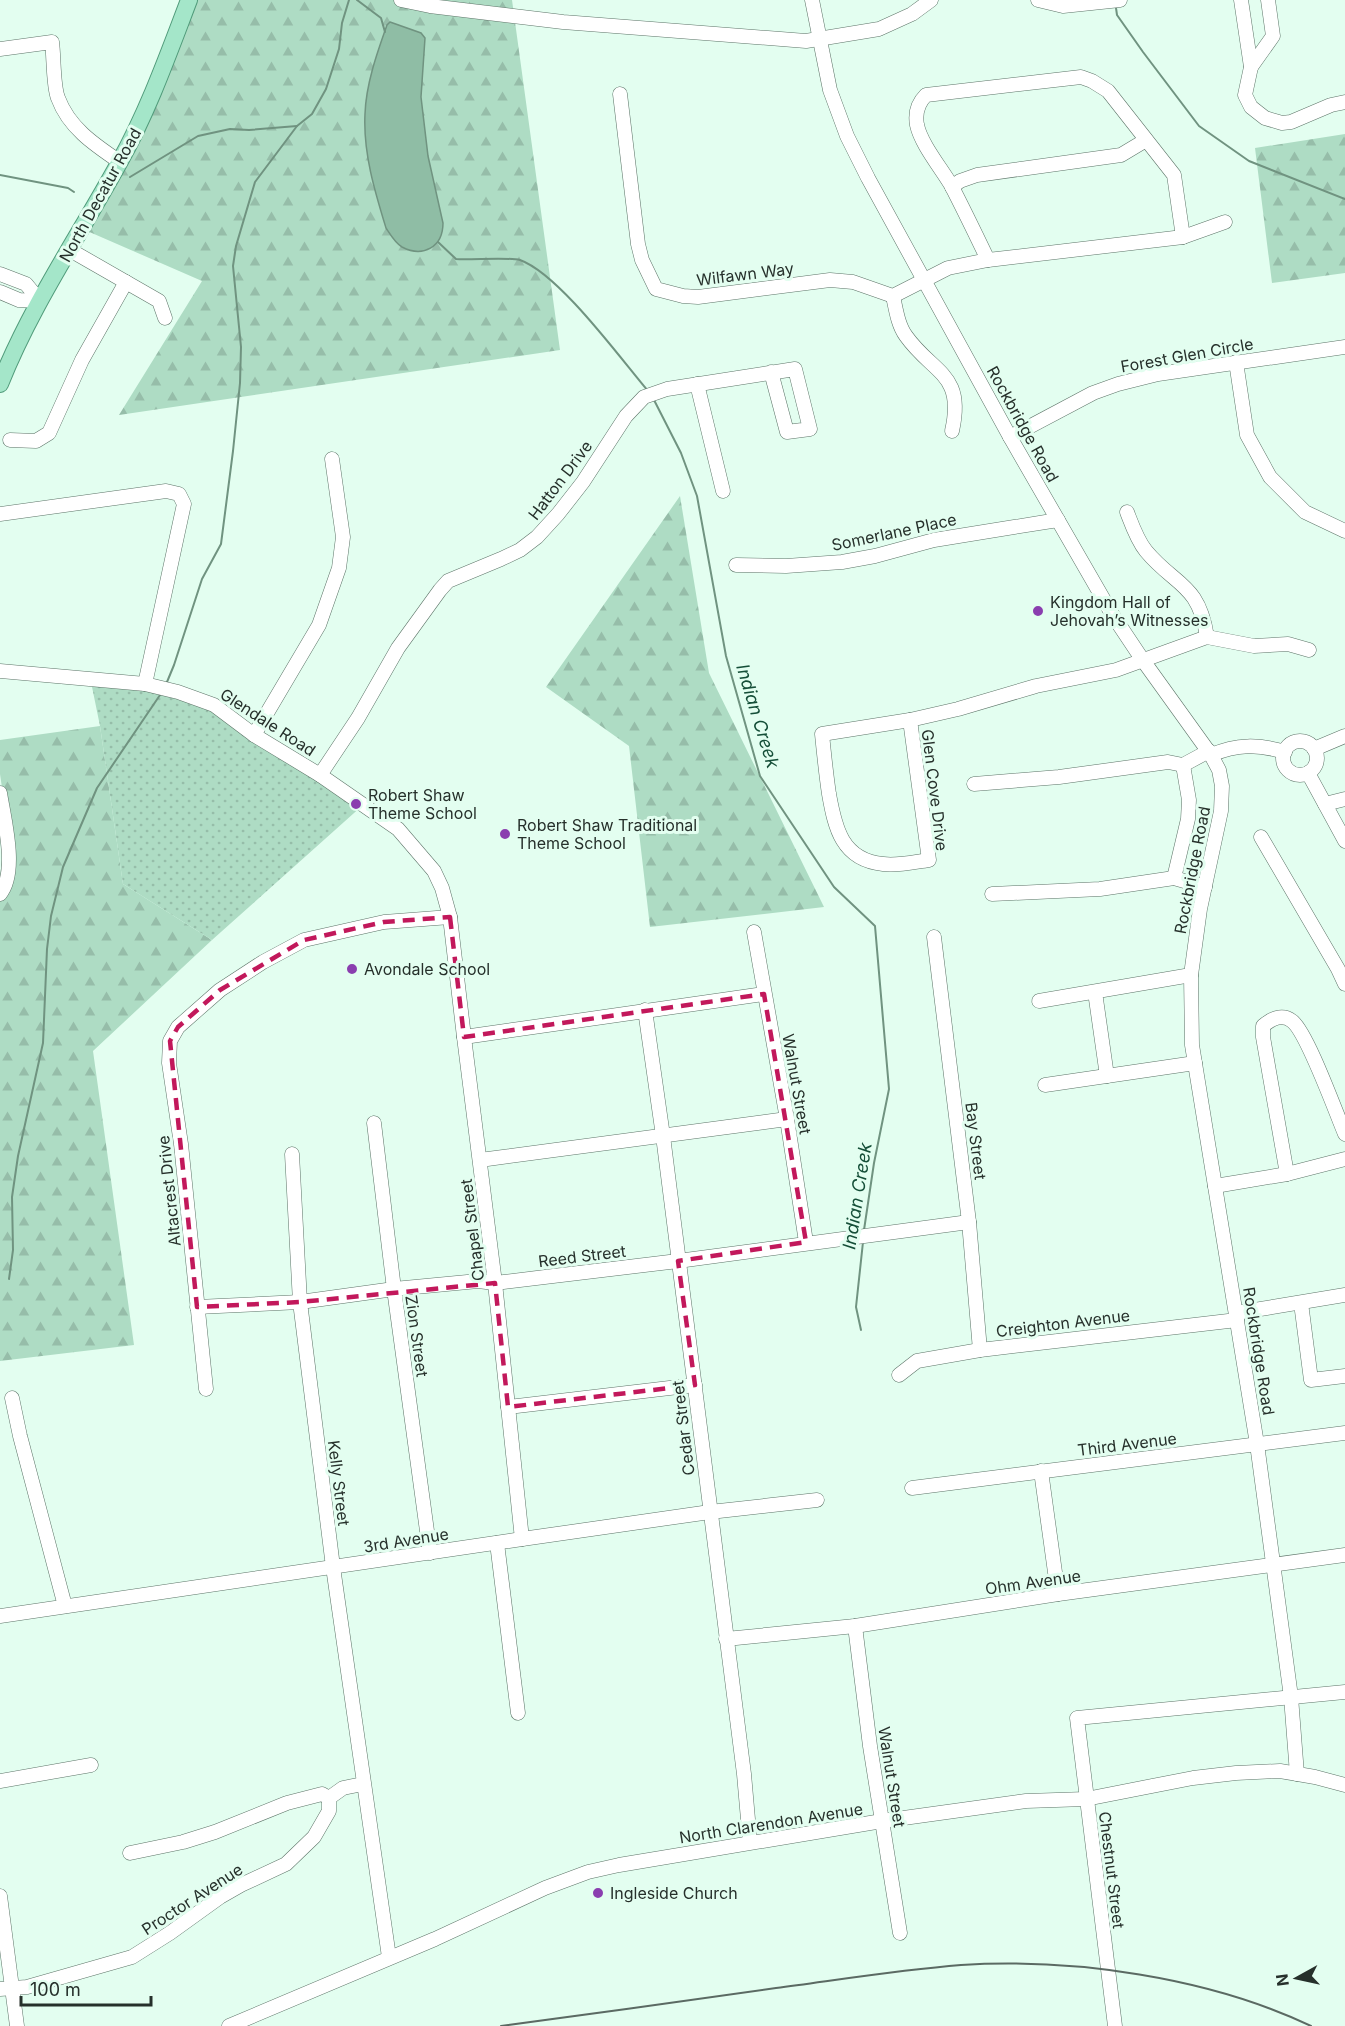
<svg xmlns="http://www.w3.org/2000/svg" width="1345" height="2026" viewBox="0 0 1345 2026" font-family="Inter,sans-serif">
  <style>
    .forest { fill: url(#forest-firs) }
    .park { fill: url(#park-dots) }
    .water { fill: #8fbda5; stroke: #709380; stroke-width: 1.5 }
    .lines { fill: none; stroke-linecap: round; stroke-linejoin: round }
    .stream { stroke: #709380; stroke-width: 2 }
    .minor-casing { stroke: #5d7468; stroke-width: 15 }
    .major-casing { stroke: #509b7a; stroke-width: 18 }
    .minor { stroke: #fff; stroke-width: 14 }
    .major { stroke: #a4e6c9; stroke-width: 16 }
    .rail { stroke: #5b6a63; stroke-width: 2 }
    .marked { fill: none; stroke: #c2185b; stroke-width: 4.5; stroke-dasharray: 12 8; stroke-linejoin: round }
    .poi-dot { fill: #8a3eaf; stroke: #e3fef0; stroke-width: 2 }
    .labels { text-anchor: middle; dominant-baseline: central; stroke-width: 6; stroke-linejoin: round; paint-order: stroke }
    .street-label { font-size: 16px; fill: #26302b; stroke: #e3fef0 }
    .poi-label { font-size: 16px; fill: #26302b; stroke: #e3fef0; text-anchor: start }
    .water-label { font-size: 18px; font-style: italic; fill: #154f38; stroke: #e3fef0 }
  </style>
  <defs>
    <pattern id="forest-firs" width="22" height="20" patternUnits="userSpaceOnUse" patternTransform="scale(1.5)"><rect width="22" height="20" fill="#aedcc4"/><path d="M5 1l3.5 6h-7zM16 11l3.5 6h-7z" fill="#96bda9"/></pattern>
    <pattern id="park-dots" width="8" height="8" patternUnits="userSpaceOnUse" patternTransform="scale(1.5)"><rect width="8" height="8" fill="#aedcc4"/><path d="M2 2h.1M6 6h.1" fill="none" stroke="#96bda9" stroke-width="1.8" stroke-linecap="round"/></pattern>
  </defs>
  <rect width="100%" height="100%" fill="#e3fef0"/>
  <g class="forest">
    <polygon points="182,0 512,0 560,350 119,415 202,281 78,227 138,117"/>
    <polygon points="1345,134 1345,273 1272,283 1255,148"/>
    <polygon points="680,496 709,673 824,907 650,927 629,746 546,687"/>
    <polygon points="100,726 123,884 212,940 93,1051 134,1345 0,1361 0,889 8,829 0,774 0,740"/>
  </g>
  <polygon class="park" points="90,677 221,709 363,805 212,940 123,884 100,726"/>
  <path class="water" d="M390,22L421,33L425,38L421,97L428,156L443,223C443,247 423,258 402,247C395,243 390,234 386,228C375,192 363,153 365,114C366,84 377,53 387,25Z"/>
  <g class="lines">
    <g class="stream">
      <polyline points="357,0 381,18 385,32"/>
      <polyline points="1116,8 1117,15 1143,52 1199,126 1249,161 1345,199"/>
      <polyline points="0,175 68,188 74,192"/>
      <polyline points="130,177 198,136 230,129 249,130 297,126"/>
      <path d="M438,242L456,259C470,260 510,257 520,260C559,274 620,358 648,391"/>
      <polyline points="653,398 681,453 697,496 726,656 760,776 834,887 875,926 889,1089 874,1163 864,1230"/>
      <polyline points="167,682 174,665 202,579 221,544 233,451 240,383 241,347 233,266 236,246 255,182 297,126 312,114 326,89 339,49 342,23 349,0"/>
      <polyline points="9,1279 13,1250 12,1197 18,1156 43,1043 47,949 51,916 63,867 97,788 160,695"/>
      <polyline points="861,1330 856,1307 863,1242"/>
    </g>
    <g class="minor-casing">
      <g id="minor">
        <polyline points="401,0 430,6 563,22 806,41 879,29 912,14 931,0"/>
        <polyline points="812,0 830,90 847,136 868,178 1010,437 1112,614 1142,659 1211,755 1219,770 1222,786 1221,811 1200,909 1191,975 1192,1045 1257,1444 1291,1697 1297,1774"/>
        <polyline points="1038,0 1063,6 1120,0"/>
        <polyline points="1241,0 1251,67 1245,95 1251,107 1265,118 1282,123 1291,122 1331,105 1345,102"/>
        <path d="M0,49L52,42C54,56 53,86 58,98C69,128 95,145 120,162"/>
        <polyline points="1251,67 1273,36 1268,0"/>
        <polyline points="620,94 638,244 642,260 656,289 683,296 698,297 830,280 853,282 893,296 948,268 988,260 1183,237 1225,222"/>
        <polyline points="952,187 960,181 977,175 1121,155 1146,140"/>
        <polyline points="70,250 159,301 165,318"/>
        <path d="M988,260C976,235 964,210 951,185C941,168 921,144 917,125C915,114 918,103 926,95L1081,77L1092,81L1108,91L1174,175L1183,237"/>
        <polyline points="0,274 26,284 40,301"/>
        <polyline points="0,292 19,300 40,301"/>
        <path d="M893,296C896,310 898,325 906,336C933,374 965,373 952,431"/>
        <polyline points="1236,362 1247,435 1270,477 1305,512 1345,531"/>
        <polyline points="697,384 723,491"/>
        <polyline points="1010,437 1093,393 1118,384 1158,374 1345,347"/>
        <polyline points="10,440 36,441 49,433 82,360 126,282"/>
        <path d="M1127,512C1132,525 1137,540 1146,551C1175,586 1199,583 1207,637"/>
        <polyline points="0,514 166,491 179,494 184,504 145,684"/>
        <polyline points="736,565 786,566 842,562 875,556 934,540 1058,520"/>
        <polyline points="0,671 145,684 178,692 214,705 254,735 320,775 398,829 434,871 442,888 450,917 464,1037 495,1283 522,1539"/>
        <path d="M910,720L929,860C914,862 898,866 883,864C842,860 835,828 829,794C826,774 824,754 822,734Z"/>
        <polyline points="910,720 958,709 1036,686 1116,670 1207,637 1254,646 1288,644 1309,650"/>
        <polyline points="254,735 319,625 339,568 343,537 332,459"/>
        <circle cx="1300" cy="758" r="17"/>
        <polyline points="1314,749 1345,736"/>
        <path d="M1211,755C1237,744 1258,744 1285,752"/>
        <polyline points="1308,773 1345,841"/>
        <polyline points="320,775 358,718 398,648 440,590 448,581 501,559 520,550 537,537 558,514 583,482 626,416 644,397 667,389 795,369 810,429 787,432 771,372"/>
        <polyline points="974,784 1059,777 1168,762 1183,765 1209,751"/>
        <path d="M0,793C4,819 18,872 0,894"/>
        <polyline points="1325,804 1345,799"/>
        <polyline points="1261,837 1338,969 1345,984"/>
        <polyline points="1174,878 1188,819 1189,800 1183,765"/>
        <polyline points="992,894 1100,889 1174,878 1205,887"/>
        <polyline points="754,932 787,1119 806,1242"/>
        <polyline points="934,937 969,1222 980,1350"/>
        <polyline points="1095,992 1107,1076"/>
        <polyline points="1039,1001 1191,975"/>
        <polyline points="645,1010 663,1136 744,1774 750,1842"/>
        <polyline points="464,1037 764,994"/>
        <polyline points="1045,1085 1195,1063"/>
        <polyline points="374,1123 394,1289 430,1553"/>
        <polyline points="292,1154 300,1302 333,1567 389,1957"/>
        <polyline points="480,1160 787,1119"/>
        <path d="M1287,1174L1263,1037V1026C1271,1019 1282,1013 1292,1021C1307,1032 1336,1113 1345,1134"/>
        <polyline points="1215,1186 1287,1174 1345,1159"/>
        <polyline points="1301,1303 1311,1380 1345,1376"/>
        <polyline points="197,1307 300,1302 394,1289 478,1281 495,1283 678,1261 969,1222"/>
        <polyline points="1236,1313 1345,1295"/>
        <polyline points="899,1375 917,1361 980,1350 1237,1320"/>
        <polyline points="206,1389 181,1144 169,1063 170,1041 178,1027 220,990 263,962 304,940 384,922 450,917"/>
        <polyline points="12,1398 20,1436 65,1606"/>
        <polyline points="508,1407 695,1385"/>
        <polyline points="1041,1471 1058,1594"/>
        <polyline points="912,1488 1345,1433"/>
        <polyline points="497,1543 518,1713"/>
        <polyline points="0,1616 522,1539 710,1512 817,1500"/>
        <polyline points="855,1626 870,1746 900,1933"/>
        <polyline points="726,1639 855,1626 1058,1594 1345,1555"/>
        <polyline points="0,1781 91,1765"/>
        <polyline points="130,1853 183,1842 215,1832 287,1803 322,1794 329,1798"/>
        <polyline points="0,1896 17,2026"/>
        <polyline points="0,1989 27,1987 132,1957 170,1933 220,1897 241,1885 286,1864 314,1837 329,1811 329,1798 343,1788 363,1784"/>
        <polyline points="229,2026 435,1939 545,1888 588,1872 619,1865 882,1821 1026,1801 1086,1799 1193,1778 1236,1773 1280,1771 1315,1777 1345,1785"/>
        <polyline points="1115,2026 1077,1718 1345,1692"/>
      </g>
    </g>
    <g class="major-casing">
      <path id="major" d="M0,384C31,306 79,236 119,163C148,111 168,55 189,0"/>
    </g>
    <use href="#minor" class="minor"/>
    <use href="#major" class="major"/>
    <path class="rail" d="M501,2026C593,2014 684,2001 776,1988C837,1980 899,1970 961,1965C1073,1958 1208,1977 1311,2026"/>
  </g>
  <path class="marked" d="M450,917L464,1037L764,994L806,1242L678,1261L695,1385L508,1407L495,1283L300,1302L197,1307L170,1041L178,1027L220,990L304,940L384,922Z"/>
  <g class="poi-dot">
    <circle cx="1038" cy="611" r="6"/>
    <circle cx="356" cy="804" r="6"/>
    <circle cx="505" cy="834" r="6"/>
    <circle cx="352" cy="969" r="6"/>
    <circle cx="598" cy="1893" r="6"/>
  </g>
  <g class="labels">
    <g class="street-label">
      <text transform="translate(100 195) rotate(-61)">North Decatur Road</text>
      <text transform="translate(745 274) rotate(-7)">Wilfawn Way</text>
      <text transform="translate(1187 355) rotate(-10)">Forest Glen Circle</text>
      <text transform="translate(1023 424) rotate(61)">Rockbridge Road</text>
      <text transform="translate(560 480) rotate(-53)">Hatton Drive</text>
      <text transform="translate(894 532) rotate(-12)">Somerlane Place</text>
      <text transform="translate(268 722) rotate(33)">Glendale Road</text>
      <text transform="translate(935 790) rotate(83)">Glen Cove Drive</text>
      <text transform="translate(1192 870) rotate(-79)">Rockbridge Road</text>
      <text transform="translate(797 1084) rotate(80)">Walnut Street</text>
      <text transform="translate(976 1141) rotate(83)">Bay Street</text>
      <text transform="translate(169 1191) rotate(-96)">Altacrest Drive</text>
      <text transform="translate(472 1230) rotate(-97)">Chapel Street</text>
      <text transform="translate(582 1256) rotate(-7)">Reed Street</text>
      <text transform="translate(1063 1323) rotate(-7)">Creighton Avenue</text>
      <text transform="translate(417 1336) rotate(82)">Zion Street</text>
      <text transform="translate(1259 1351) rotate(81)">Rockbridge Road</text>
      <text transform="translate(683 1428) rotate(-97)">Cedar Street</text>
      <text transform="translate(1127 1444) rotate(-7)">Third Avenue</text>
      <text transform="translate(339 1483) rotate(83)">Kelly Street</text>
      <text transform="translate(406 1540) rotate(-9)">3rd Avenue</text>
      <text transform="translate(1033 1582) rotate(-8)">Ohm Avenue</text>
      <text transform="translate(892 1777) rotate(81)">Walnut Street</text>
      <text transform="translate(771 1823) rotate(-9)">North Clarendon Avenue</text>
      <text transform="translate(1112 1870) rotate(83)">Chestnut Street</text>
      <text transform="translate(192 1899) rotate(-33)">Proctor Avenue</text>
    </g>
    <g class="poi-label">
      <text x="1050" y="602">Kingdom Hall of<tspan x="1050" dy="18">Jehovah’s Witnesses</tspan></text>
      <text x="368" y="795">Robert Shaw<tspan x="368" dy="18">Theme School</tspan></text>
      <text x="517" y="825">Robert Shaw Traditional<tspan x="517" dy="18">Theme School</tspan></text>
      <text x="364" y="969">Avondale School</text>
      <text x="610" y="1893">Ingleside Church</text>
    </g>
    <g class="water-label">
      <text transform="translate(758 716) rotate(73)">Indian Creek</text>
      <text transform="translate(857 1196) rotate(-81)">Indian Creek</text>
    </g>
  </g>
  <g transform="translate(1297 1978) rotate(262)" stroke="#e3fef0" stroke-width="4.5" paint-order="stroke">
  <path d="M0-4.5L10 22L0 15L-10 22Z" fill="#26302b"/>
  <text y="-9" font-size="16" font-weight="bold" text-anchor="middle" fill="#26302b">N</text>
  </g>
  <path d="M21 1996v9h130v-9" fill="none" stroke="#26302b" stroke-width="3"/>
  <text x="30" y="1996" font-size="18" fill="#26302b" stroke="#e3fef0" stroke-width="4.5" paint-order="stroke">100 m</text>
</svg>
